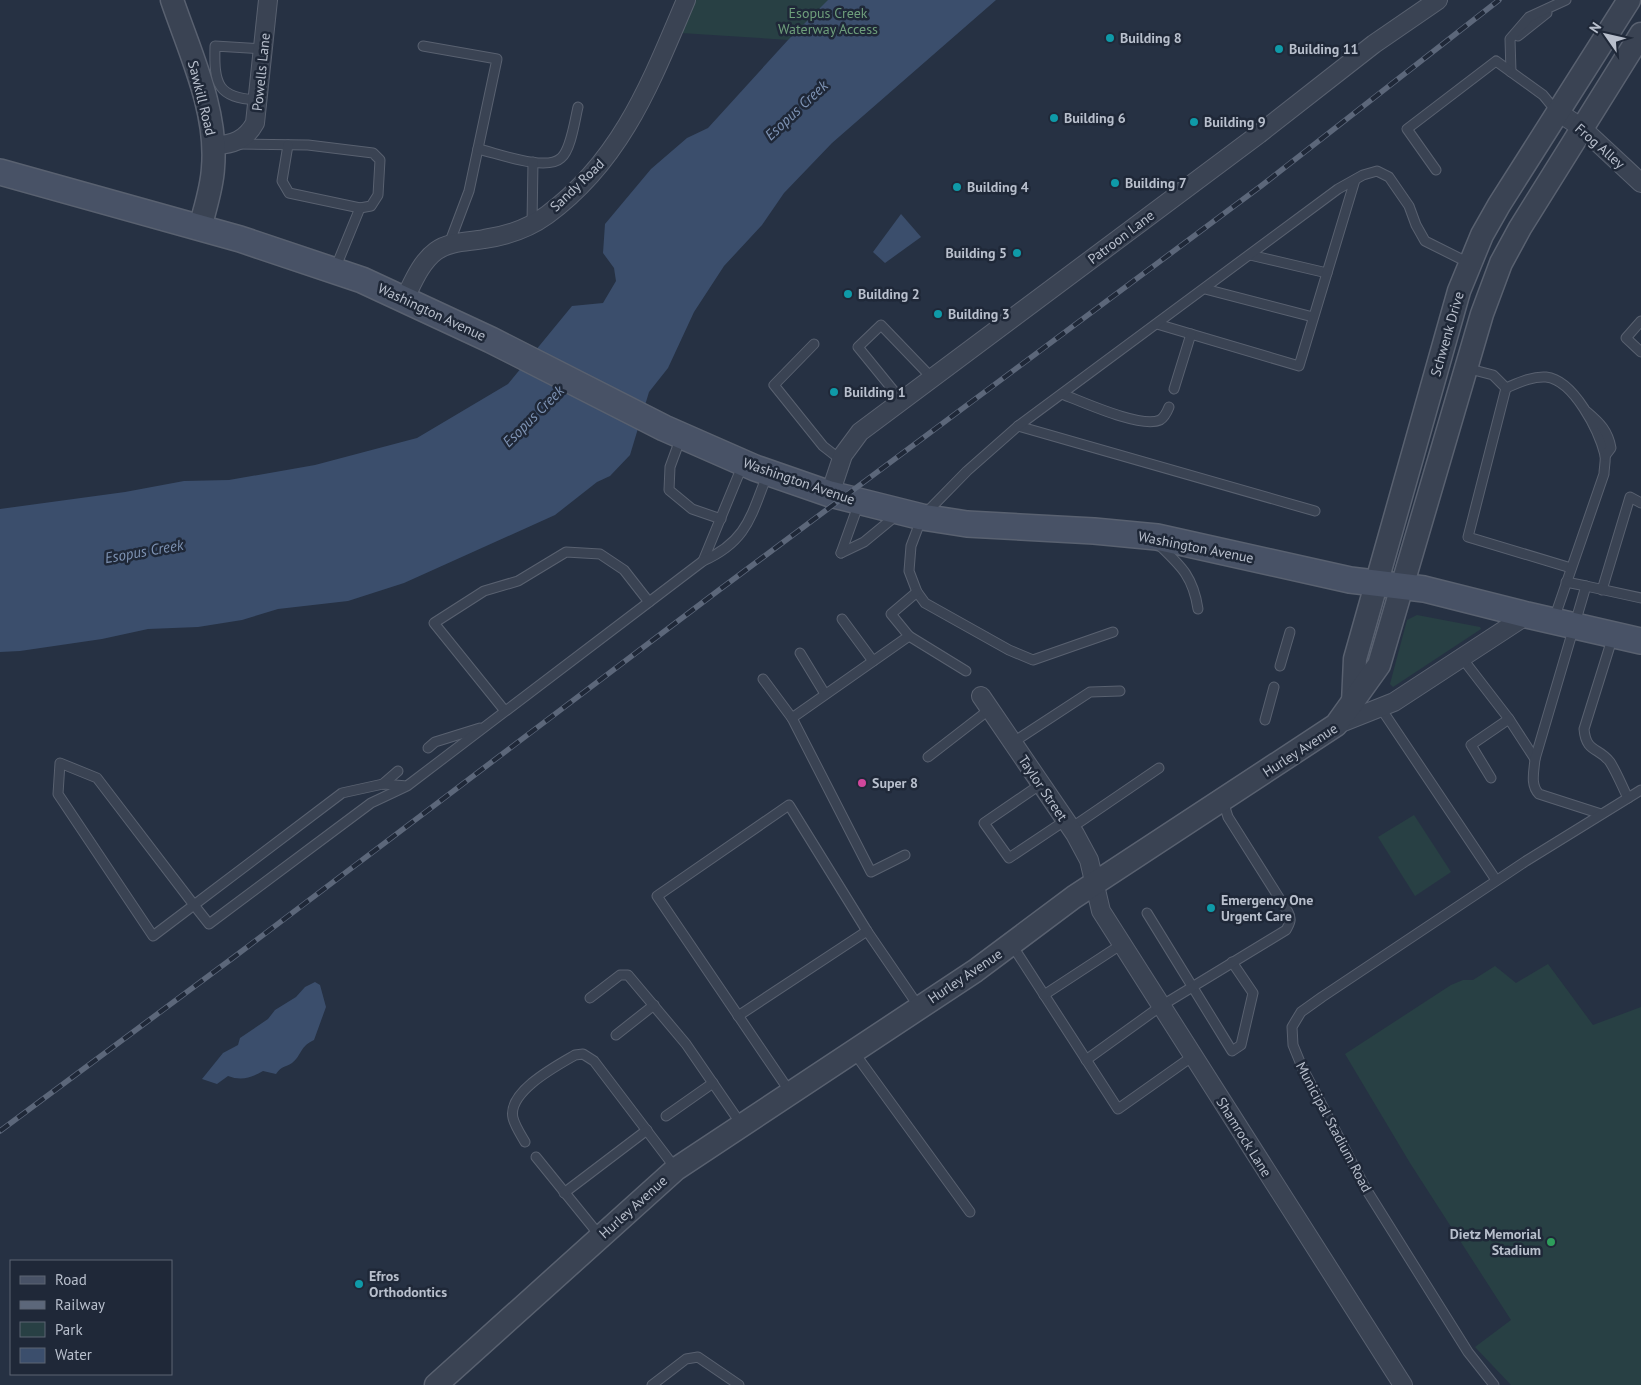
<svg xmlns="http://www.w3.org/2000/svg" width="1641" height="1385" viewBox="0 0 1641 1385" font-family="'PT Sans',sans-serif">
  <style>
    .green { fill: #284044 }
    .water { fill: #3b4e6c }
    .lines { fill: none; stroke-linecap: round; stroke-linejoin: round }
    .service-casing { stroke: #596170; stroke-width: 11 }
    .minor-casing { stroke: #596170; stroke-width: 20 }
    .tertiary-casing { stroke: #596170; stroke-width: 25 }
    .secondary-casing { stroke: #596170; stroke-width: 28 }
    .service { stroke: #3a4353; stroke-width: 9 }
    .minor { stroke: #3a4353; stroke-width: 18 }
    .tertiary { stroke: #3a4353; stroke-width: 22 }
    .secondary { stroke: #485266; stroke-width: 25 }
    .rail-casing { stroke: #5c677a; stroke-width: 5.5 }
    .rail { stroke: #1f2838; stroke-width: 4; stroke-dasharray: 11; stroke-linecap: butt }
    .culture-dot { fill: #0f9aa8; stroke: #1f2838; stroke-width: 2 }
    .hotel-dot { fill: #d1479c; stroke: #1f2838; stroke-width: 2 }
    .leisure-dot { fill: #2e9e5b; stroke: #1f2838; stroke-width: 2 }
    .labels { text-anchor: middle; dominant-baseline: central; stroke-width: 5; stroke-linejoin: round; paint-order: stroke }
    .park-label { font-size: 14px; fill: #6e9e7b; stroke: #1f2838 }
    .poi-label { font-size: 14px; font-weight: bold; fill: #b8bfcc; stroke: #1f2838; text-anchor: start }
    .street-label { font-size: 14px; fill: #b8bfcc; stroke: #1f2838 }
    .water-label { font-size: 15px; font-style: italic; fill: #7e93b4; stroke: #1f2838 }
  </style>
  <rect width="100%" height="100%" fill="#263143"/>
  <g class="green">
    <polygon points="694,0 896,0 852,44 681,33"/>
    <polygon points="1417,615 1480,627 1481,629 1393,687 1390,684 1407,620"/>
    <polygon points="1414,815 1451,872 1415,896 1378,837"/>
    <polygon points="1548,964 1593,1025 1641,1007 1641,1385 1511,1385 1475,1347 1511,1320 1410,1163 1345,1054 1451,985 1463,980 1473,980 1495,966 1516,983"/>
  </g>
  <g class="water">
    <polygon points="828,0 996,0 832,143 784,193 762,225 724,266 694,312 668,368 649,392 630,455 610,476 597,482 555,515 404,583 348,601 278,609 242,620 198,627 148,629 102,639 20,651 0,652 0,509 125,492 184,481 229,480 315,465 417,438 508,384 572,306 603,303 616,281 614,268 603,253 605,224 651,169 687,138 708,128 788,40"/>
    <polygon points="901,214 921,237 885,263 873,252"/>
    <path d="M315,982L320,985L326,1007L314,1040C300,1046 302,1055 292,1063C285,1068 282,1065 276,1074L263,1071C251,1078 241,1081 228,1076L217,1084L202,1079L223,1053L238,1045L240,1038L268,1019L275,1010L296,997L305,987Z"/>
  </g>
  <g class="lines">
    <g class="service-casing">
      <g id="service">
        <polyline points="1518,36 1547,13"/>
        <polyline points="423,46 497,59 469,191 449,244"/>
        <polyline points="1511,72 1510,39 1529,17 1566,0"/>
        <path d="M258,100C217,98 214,84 215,46L263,49"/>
        <polyline points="236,144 308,145 373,153 380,160 378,195 371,206 360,208 335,269"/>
        <polyline points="288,145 282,181 289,193 360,208"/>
        <path d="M478,149C497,153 546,172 561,158C571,150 575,119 578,107"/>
        <polyline points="1436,170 1407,129 1496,61 1543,95 1557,112"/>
        <polyline points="532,223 533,162"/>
        <polyline points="1250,255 1327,273"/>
        <polyline points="1205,289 1313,317"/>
        <polyline points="1641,321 1626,338 1641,352"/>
        <polyline points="1157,324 1299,366 1355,180"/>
        <polyline points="814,344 774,385 823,446 841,460"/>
        <polyline points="1466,368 1493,375 1506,388 1468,537 1571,568"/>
        <path d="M1506,388C1518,383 1532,376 1546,377C1574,380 1599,431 1605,455C1606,460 1604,468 1604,474L1554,619"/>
        <polyline points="1174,389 1191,334"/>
        <path d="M1062,394C1081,401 1141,429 1160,420C1165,417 1167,412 1169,407"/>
        <polyline points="902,401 858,347 881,325 932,378"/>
        <path d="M1587,412C1600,423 1608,431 1611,448L1605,456"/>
        <polyline points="1018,426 1315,511"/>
        <polyline points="681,437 670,467 669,490 692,509 721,519"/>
        <path d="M1157,543C1181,566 1193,576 1198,609"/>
        <polyline points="841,553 864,542 898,514"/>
        <polyline points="841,553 859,503"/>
        <polyline points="703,561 743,464"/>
        <polyline points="1566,582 1586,586"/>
        <polyline points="1602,590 1630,497 1641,503"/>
        <polyline points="842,619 873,661"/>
        <polyline points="1113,632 1033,660 1009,650 925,603 917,592 909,571 911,546 922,517 967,471 1018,426 1338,189 1363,175 1377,171 1389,177 1409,206 1416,225 1425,241 1469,263"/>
        <polyline points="909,636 966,671"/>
        <path d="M1613,636L1584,729C1586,753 1599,747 1610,762C1617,773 1622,786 1628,798"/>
        <polyline points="800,653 825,694"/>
        <polyline points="1462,658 1509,719 1535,759"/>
        <polyline points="1280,666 1290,632"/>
        <polyline points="763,679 792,718"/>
        <polyline points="1380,707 1496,880"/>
        <polyline points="505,711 434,623 484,591 518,581 566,552 600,554 624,570 649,602"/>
        <polyline points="1265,720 1274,687"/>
        <polyline points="1012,743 1090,692 1120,691"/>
        <polyline points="428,748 435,742 480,728"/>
        <polyline points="928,757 990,709"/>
        <polyline points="1491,778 1471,745 1509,719"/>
        <polyline points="383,784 398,771"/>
        <polyline points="1041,784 984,823 1009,858 1066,820"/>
        <path d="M407,786L371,803L209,924L194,905L97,778L60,763L58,794L153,936L342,793L383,784L407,786L703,561C748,541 751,515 768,473"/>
        <path d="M1601,814L1539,794C1530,785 1534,771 1535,759L1586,586L1641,598"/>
        <polyline points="1071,828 1159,768"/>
        <polyline points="905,855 871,872 792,718 909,636 891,614 917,592"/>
        <polyline points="1147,913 1232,1051 1241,1045 1253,993 1232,962"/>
        <polyline points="1012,945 1118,1109 1193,1056"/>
        <polyline points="1044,995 1122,944"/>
        <polyline points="590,998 620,975 628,975 686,1044 741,1124"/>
        <polyline points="738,1016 867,931"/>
        <polyline points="616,1035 654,1005"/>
        <polyline points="853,1051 970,1212"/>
        <path d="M1086,1060L1161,1006L1286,930C1290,923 1292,919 1288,912L1228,817L1223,801"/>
        <polyline points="790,1092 657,896 789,805 867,931 919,1007"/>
        <polyline points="666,1116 713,1083"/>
        <path d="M525,1142C521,1135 515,1126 513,1118C507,1092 556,1066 575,1055L583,1054L594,1061L676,1169"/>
        <polyline points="536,1157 600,1236"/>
        <polyline points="564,1193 647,1130"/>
        <polyline points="652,1385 686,1359 698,1357 739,1385"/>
        <polyline points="1494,1385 1468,1352 1366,1189 1302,1067 1293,1045 1292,1027 1301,1012 1322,997 1526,861 1641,790"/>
      </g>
    </g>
    <g class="minor-casing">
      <g id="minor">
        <polyline points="1558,112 1582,128 1641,183"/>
        <path d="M213,146C233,144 245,141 255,123L268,0"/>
        <path d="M405,298C413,282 421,262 436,251C450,241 468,242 484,239C506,236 529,228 547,215C622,160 651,82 686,0"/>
        <polyline points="830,494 843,455 860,432 1259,134 1374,44 1438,0"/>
        <polyline points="981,696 1075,834 1089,860 1101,911 1403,1385"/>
        <polyline points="1336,725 1394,702 1527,615"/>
      </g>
    </g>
    <g class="tertiary-casing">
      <g id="tertiary">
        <path d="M172,0C190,53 218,111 213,168C212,188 205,208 200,228"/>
        <polyline points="1353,703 1355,659 1459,291 1482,235 1499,205 1629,0"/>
        <polyline points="436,1385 676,1169 975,971 1074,897 1336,725 1379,665 1482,314 1501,263 1520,228 1641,34"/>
      </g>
    </g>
    <g class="secondary-casing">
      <polyline id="secondary" points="0,172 240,239 362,280 491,340 664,428 755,468 830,494 922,517 967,524 1094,531 1157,537 1350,580 1424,589 1527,615 1641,641"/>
    </g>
    <use href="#service" class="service"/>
    <use href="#minor" class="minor"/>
    <use href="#tertiary" class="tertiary"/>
    <use href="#secondary" class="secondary"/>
    <g class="rail-casing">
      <polyline id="rail" points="0,1131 234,957 719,590 1261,186 1499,0"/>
    </g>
    <use href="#rail" class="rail"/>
  </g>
  <g class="culture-dot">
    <circle cx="1110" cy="38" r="5"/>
    <circle cx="1279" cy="49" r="5"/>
    <circle cx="1054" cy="118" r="5"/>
    <circle cx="1194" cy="122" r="5"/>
    <circle cx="1115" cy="183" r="5"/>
    <circle cx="957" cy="187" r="5"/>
    <circle cx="1017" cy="253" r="5"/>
    <circle cx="848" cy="294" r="5"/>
    <circle cx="938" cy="314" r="5"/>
    <circle cx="834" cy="392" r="5"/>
    <circle cx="1211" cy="908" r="5"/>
    <circle cx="359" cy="1284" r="5"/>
  </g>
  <circle class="hotel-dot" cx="862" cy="783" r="5"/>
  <circle class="leisure-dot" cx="1551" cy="1242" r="5"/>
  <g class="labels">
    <g class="park-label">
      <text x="828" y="13">Esopus Creek<tspan x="828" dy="16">Waterway Access</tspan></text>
    </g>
    <g class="poi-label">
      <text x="1120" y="38">Building 8</text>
      <text x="1289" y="49">Building 11</text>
      <text x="1064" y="118">Building 6</text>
      <text x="1204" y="122">Building 9</text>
      <text x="1125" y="183">Building 7</text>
      <text x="967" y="187">Building 4</text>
      <text x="1007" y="253" text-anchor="end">Building 5</text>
      <text x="858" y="294">Building 2</text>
      <text x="948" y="314">Building 3</text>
      <text x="844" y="392">Building 1</text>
      <text x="872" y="783">Super 8</text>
      <text x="1221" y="900">Emergency One<tspan x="1221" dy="16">Urgent Care</tspan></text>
      <text x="1541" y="1234" text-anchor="end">Dietz Memorial<tspan x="1541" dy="16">Stadium</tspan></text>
      <text x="369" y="1276">Efros<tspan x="369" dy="16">Orthodontics</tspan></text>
    </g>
    <g class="street-label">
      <text transform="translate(261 72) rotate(-84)">Powells Lane</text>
      <text transform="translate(202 98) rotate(76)">Sawkill Road</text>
      <text transform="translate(1600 146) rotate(41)">Frog Alley</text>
      <text transform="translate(577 185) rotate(-44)">Sandy Road</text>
      <text transform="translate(1121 237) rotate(-37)">Patroon Lane</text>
      <text transform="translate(432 312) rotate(25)">Washington Avenue</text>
      <text transform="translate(1447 334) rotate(-74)">Schwenk Drive</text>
      <text transform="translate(799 481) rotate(19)">Washington Avenue</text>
      <text transform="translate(1196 547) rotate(11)">Washington Avenue</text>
      <text transform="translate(1300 750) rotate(-33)">Hurley Avenue</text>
      <text transform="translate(1043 788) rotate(56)">Taylor Street</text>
      <text transform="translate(965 976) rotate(-34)">Hurley Avenue</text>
      <text transform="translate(1334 1127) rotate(62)">Municipal Stadium Road</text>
      <text transform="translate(1244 1137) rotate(58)">Shamrock Lane</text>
      <text transform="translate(633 1207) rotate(-42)">Hurley Avenue</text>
    </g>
    <g class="water-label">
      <text transform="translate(796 110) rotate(-43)">Esopus Creek</text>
      <text transform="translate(533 416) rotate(-45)">Esopus Creek</text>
      <text transform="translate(144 551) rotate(-10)">Esopus Creek</text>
    </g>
  </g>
  <rect x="10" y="1260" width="162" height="115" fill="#1f2838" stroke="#5c6473"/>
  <rect x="20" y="1276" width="25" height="8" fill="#485266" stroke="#5c6473"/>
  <text x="55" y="1285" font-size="15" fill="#b8bfcc">Road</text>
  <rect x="20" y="1301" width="25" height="8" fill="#5c677a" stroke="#5c6473"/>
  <text x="55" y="1310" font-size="15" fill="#b8bfcc">Railway</text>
  <rect x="20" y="1322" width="25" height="15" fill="#284044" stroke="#5c6473"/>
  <text x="55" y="1335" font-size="15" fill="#b8bfcc">Park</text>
  <rect x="20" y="1348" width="25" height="15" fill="#3b4e6c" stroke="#5c6473"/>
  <text x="55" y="1360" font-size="15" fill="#b8bfcc">Water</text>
  <g transform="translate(1606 35) rotate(304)" stroke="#1f2838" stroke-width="4" paint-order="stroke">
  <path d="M0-4L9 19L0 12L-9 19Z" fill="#b8bfcc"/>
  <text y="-8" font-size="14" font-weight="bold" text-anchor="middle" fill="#b8bfcc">N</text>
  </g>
</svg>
